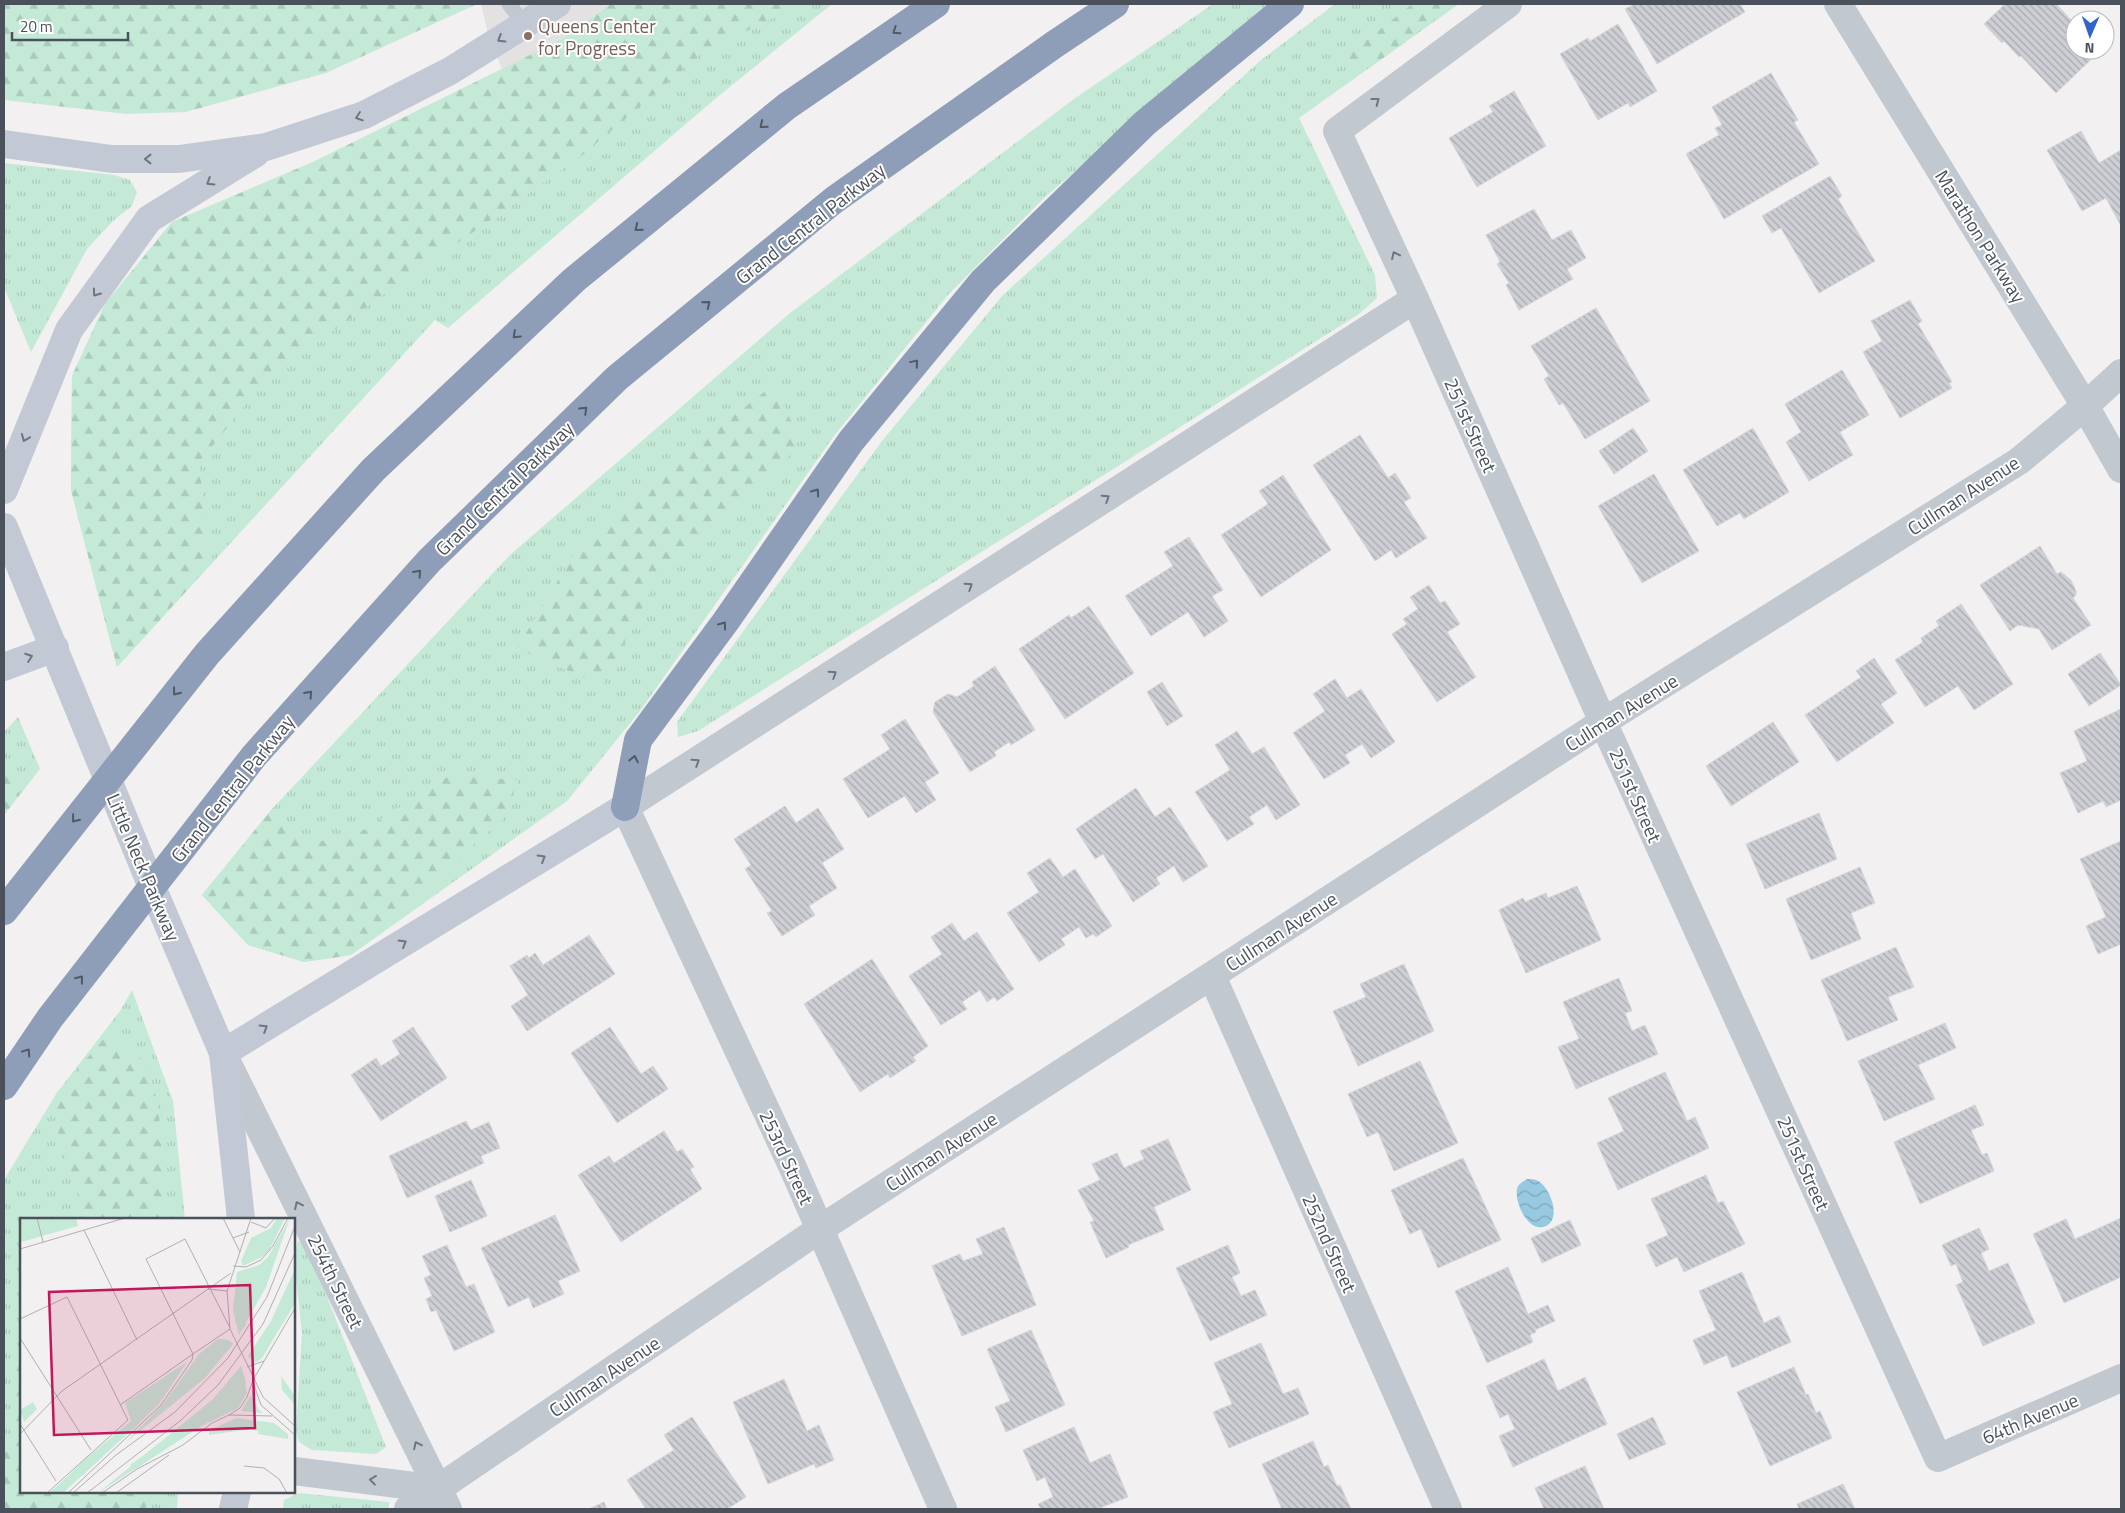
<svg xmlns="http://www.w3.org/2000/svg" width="2125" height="1513" viewBox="0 0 2125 1513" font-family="'Titillium Web',sans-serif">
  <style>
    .education { fill: #e3e1e1 }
    .grass { fill: url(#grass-tufts) }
    .forest { fill: url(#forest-firs) }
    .water { fill: url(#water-waves) }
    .building { fill: url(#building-back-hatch); stroke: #d4d6da }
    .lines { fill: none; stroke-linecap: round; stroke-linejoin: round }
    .service { stroke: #c2c8d0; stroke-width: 15 }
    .minor { stroke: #c2c8d0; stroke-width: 28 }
    .tertiary { stroke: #c2c8d0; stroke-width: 28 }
    .secondary { stroke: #c3c9d4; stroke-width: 28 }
    .motorway { stroke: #8e9eb8; stroke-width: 28 }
    .oneway { stroke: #515964 }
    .oneway2 { stroke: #6e757f }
    .oneway3 { stroke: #6e757e }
    .education-dot { fill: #8d6e63; stroke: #fff; stroke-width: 2 }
    .labels { text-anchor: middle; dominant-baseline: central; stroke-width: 4; stroke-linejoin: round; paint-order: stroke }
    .education-label { font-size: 19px; fill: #785e54; stroke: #fff; text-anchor: start }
    .street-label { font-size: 19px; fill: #4a515b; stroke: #fff }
    .inset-road { fill: none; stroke: #afb0b4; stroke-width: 1 }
    .view { fill: #c2185b; fill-opacity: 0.15; stroke: #c2185b; stroke-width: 2.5 }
    .inset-edge { fill: none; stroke: #4a515b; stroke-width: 2.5 }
  </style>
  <defs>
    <pattern id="grass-tufts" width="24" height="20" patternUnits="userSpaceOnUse" patternTransform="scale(1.25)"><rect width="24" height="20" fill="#c4ead7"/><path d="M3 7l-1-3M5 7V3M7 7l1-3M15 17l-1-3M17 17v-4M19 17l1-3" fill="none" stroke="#aacabb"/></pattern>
    <pattern id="forest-firs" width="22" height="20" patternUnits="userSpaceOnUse" patternTransform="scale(1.25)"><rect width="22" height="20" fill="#c4ead7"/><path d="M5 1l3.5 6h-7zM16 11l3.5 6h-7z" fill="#aacabb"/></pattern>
    <pattern id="water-waves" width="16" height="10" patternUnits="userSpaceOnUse" patternTransform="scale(1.25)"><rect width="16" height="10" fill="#97cae1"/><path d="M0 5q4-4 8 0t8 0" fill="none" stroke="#7da6b9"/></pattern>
    <pattern id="building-back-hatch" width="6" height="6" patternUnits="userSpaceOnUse" patternTransform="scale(1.25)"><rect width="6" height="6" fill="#cecfd4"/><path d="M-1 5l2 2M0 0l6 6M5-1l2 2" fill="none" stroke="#a9aaaf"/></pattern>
  </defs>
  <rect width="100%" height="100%" fill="#f2f0f0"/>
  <polygon class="education" points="481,4 611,4 564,38 502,69 488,34"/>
  <g class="grass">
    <polygon points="611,4 832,4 715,99 448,328 435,320 117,667 71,490 72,376 105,304 172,222 313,162 502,69 564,38"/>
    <polygon points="1213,4 1270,4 1044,198 947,296 834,436 640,711 567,801 351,955 304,962 248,945 202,895 272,809 511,554 790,313 1074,99"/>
    <polygon points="1335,4 1459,4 1299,118 1375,275 1377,298 1359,314 698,731 678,737 677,722 882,441 1003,295 1261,60"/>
    <polygon points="4,163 114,175 130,180 137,192 132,206 114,220 87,249 31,352 4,287"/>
    <polygon points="18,717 40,769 4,815 4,730 5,731"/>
    <polygon points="132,990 173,1101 185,1219 21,1219 21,1492 178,1492 177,1508 4,1509 4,1180 56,1094 120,1011"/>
    <polygon points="298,1240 309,1251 386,1447 376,1454 312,1450 299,1442 296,1431 302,1333 294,1258"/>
    <polygon points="299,1493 389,1502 389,1509 283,1509 284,1500"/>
  </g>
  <g class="forest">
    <polygon points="4,4 477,4 326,73 186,112 126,114 4,100"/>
    <polygon points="611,4 802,4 702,53 579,158 268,376 199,463 210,565 117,667 71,490 72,376 105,304 172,222 313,162 502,69 564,38"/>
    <polygon points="1412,4 1455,4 1379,61 1342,60"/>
    <polygon points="772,386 800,437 782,469 748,500 708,526 655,583 602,686 517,648 579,546 669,465"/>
    <polygon points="4,766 20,794 4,815"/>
    <polygon points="449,776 518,780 506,816 351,955 304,962 248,945 202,895 272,809 307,844 359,833"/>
    <polygon points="107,1035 139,1054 155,1092 165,1154 167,1219 85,1219 73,1178 59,1142 56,1094"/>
    <polygon points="21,1360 21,1492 148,1492 146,1509 4,1509 4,1448 16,1426 17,1364"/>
  </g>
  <path class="water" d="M1527,1179C1531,1179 1535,1179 1538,1181C1550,1187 1562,1218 1546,1226C1528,1235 1512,1198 1518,1186C1520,1183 1524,1181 1527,1179Z"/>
  <g class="building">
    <polygon points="1635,4 1740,4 1745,12 1657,64 1625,9"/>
    <polygon points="2005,4 2056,4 2075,24 2075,50 2100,51 2056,93 2021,56 2019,57 2004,41 2002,43 1984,24"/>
    <polygon points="1618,24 1657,91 1630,107 1628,103 1598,120 1560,54 1588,38 1590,41"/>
    <polygon points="1771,73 1798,120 1794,122 1819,164 1724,219 1686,154 1719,135 1715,128 1722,125 1712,107"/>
    <polygon points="1514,91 1546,146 1477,187 1449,138 1493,112 1489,106"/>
    <polygon points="2081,131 2099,163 2121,150 2121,226 2106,198 2082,211 2047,150"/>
    <polygon points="1830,176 1842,196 1838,199 1875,261 1819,293 1781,228 1772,233 1762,216"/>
    <polygon points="1534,209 1552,240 1571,230 1586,258 1567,269 1573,279 1519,310 1506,285 1509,283 1497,264 1500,262 1486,235"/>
    <polygon points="1910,300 1922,321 1918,324 1952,382 1949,383 1952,388 1900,418 1863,352 1882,341 1871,321"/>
    <polygon points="1596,308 1650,401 1585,439 1563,403 1559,405 1544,379 1549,376 1531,346"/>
    <polygon points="1842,370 1869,415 1840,432 1853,455 1809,481 1786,442 1801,432 1785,404"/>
    <polygon points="1633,428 1648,451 1614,474 1599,451"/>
    <polygon points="1753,428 1789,492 1744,519 1740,513 1717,526 1683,470"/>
    <polygon points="1360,435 1388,478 1395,473 1411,498 1404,502 1427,538 1396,558 1391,550 1375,561 1313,465"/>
    <polygon points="1654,474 1699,551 1642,583 1598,506"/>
    <polygon points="1283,475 1331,550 1261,597 1221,535 1268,504 1259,491"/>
    <polygon points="1189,537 1223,590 1212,596 1228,621 1204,637 1188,612 1151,636 1125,596 1173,566 1164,552"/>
    <polygon points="2040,546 2057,574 2061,572 2071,580 2076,591 2076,595 2073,598 2091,625 2052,650 2039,629 2018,625 2010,631 1980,585"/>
    <polygon points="1429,585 1440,603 1445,601 1460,624 1447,632 1476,677 1437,702 1392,634 1407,624 1403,619 1418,609 1410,597"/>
    <polygon points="1961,604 2013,684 1974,710 1958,686 1925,707 1895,660 1923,642 1921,638 1939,626 1936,621"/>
    <polygon points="1089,606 1134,673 1065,719 1019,649 1069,615 1071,618"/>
    <polygon points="2100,653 2121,685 2089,706 2068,674"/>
    <polygon points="1874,658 1897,693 1881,704 1894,723 1837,762 1805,715 1861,677 1856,671"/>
    <polygon points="995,666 1035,730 1011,745 1009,742 994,752 996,756 970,772 933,712 935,702 948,694 957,697 974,686 972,682"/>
    <polygon points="1335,679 1347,698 1361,689 1395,742 1371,758 1362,744 1345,755 1350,763 1324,779 1293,733 1325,711 1313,694"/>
    <polygon points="1162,682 1183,716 1167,726 1147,692"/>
    <polygon points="2121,709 2121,800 2106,807 2103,801 2078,813 2060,773 2087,761 2074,731"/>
    <polygon points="905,719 939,773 925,782 936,800 916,813 905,796 868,818 843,779 890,749 881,735"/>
    <polygon points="1773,722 1799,762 1731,806 1706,766"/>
    <polygon points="1237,731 1252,754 1264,747 1300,805 1276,820 1267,805 1249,817 1254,824 1227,841 1195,792 1230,770 1215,745"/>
    <polygon points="1136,788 1155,817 1170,807 1208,866 1183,882 1174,866 1156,878 1160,884 1133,902 1103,854 1095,859 1076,829"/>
    <polygon points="785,806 796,823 818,808 844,849 822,863 837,888 809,906 815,915 782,936 767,913 772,911 745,869 751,865 734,839"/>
    <polygon points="1819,813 1837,859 1765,889 1746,844"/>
    <polygon points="2121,841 2121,944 2098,954 2086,926 2106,917 2080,859"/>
    <polygon points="1050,858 1063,877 1075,869 1112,926 1096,937 1093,934 1086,938 1079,927 1061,939 1065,945 1039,962 1007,913 1039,892 1027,873"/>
    <polygon points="1860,867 1875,903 1851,913 1861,939 1811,960 1786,899"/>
    <polygon points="1577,886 1601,940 1526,973 1499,910 1523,898 1525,902 1546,893 1548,898"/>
    <polygon points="952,923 964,941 977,932 1014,989 997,1001 994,997 987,1002 980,990 962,1002 967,1009 941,1025 909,976 942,954 931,937"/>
    <polygon points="589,935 615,974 527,1031 511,1006 528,995 510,966 527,955 529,958 535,953 543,965"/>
    <polygon points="1896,947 1914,987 1888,997 1898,1020 1847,1041 1821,980"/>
    <polygon points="872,959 928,1046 913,1057 916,1061 890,1078 888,1074 860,1092 804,1004"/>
    <polygon points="1404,964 1434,1031 1358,1066 1333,1011 1366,997 1360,984"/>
    <polygon points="1619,978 1632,1011 1625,1013 1632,1031 1645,1025 1658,1054 1576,1089 1558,1047 1579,1039 1563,1002"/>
    <polygon points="1945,1023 1956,1048 1918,1065 1935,1099 1884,1121 1858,1061"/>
    <polygon points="413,1027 447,1078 381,1121 351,1075 376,1058 381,1066 400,1054 392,1041"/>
    <polygon points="610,1027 641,1074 653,1066 668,1089 617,1123 571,1053"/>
    <polygon points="1420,1061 1458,1143 1394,1171 1378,1132 1367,1137 1348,1094"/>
    <polygon points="1665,1072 1687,1121 1695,1117 1709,1148 1618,1190 1597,1143 1624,1131 1608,1098"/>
    <polygon points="1975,1105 1984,1125 1971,1130 1982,1155 1987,1153 1994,1171 1920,1204 1894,1142"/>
    <polygon points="466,1121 471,1130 489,1122 500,1148 481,1156 484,1163 407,1198 389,1156"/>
    <polygon points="664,1131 677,1152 682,1149 694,1167 690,1169 702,1189 621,1242 578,1175 609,1156 614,1163"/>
    <polygon points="1168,1139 1191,1190 1154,1207 1164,1230 1128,1245 1129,1247 1106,1258 1090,1222 1094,1221 1078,1190 1100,1180 1092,1164 1117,1153 1124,1168 1144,1159 1140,1151"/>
    <polygon points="1463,1158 1501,1240 1438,1268 1421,1229 1410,1234 1391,1190"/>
    <polygon points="1706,1175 1718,1203 1723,1201 1745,1244 1684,1272 1677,1257 1656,1267 1646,1245 1668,1235 1651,1199"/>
    <polygon points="471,1180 487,1216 450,1232 435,1196"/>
    <polygon points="555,1215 580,1271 558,1281 564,1294 533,1308 529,1297 508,1307 481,1248"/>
    <polygon points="2121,1218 2121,1277 2064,1303 2033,1234 2066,1219 2075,1239"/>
    <polygon points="1570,1220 1581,1245 1542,1263 1531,1238"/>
    <polygon points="1004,1227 1036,1305 962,1336 932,1266 960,1254 963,1261 983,1254 976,1239"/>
    <polygon points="1979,1228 1989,1249 1981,1253 1989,1271 2008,1263 2035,1323 1983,1346 1956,1285 1963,1282 1956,1264 1951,1266 1942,1245"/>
    <polygon points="447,1245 466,1287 474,1284 495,1332 454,1351 436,1310 431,1312 426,1299 432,1296 424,1278 431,1275 422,1256"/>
    <polygon points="1228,1245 1240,1273 1232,1277 1241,1296 1255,1290 1267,1315 1210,1341 1176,1268"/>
    <polygon points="1508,1267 1528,1314 1548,1305 1555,1321 1535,1330 1536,1332 1530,1335 1533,1342 1487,1363 1455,1291"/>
    <polygon points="1742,1272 1764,1323 1779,1316 1791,1342 1732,1368 1727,1355 1704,1365 1693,1340 1716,1330 1699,1291"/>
    <polygon points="1031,1330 1065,1405 1006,1432 995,1407 1010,1401 987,1349"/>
    <polygon points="1261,1343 1283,1394 1298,1388 1309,1414 1229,1448 1213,1412 1232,1404 1214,1363"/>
    <polygon points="1544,1359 1558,1391 1585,1377 1607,1424 1513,1467 1499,1436 1515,1429 1508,1414 1500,1418 1486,1386"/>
    <polygon points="1794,1367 1806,1395 1808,1394 1816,1413 1820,1411 1832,1438 1770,1466 1737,1392"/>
    <polygon points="784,1379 807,1431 819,1425 834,1460 816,1468 814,1464 768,1484 733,1402"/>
    <polygon points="692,1417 746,1497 727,1509 646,1509 627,1480 674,1450 664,1435"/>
    <polygon points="1653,1417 1666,1444 1629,1460 1617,1434"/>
    <polygon points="1074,1427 1090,1463 1110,1454 1128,1497 1097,1509 1041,1509 1038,1504 1053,1497 1045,1477 1037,1481 1023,1450"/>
    <polygon points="1313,1441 1324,1467 1328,1465 1337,1486 1340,1485 1351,1509 1282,1509 1262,1464"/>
    <polygon points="1585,1466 1604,1509 1544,1509 1535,1488"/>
    <polygon points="1843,1484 1855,1509 1799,1509 1797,1504"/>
    <polygon points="604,1502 607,1509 589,1509"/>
  </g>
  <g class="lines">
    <polyline class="service" points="509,4 524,24"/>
    <g class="minor">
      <polyline points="1838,4 2085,406 2121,469"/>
      <polyline points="1415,299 1603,722 1938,1458 2121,1378"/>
      <polyline points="625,807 793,1168 943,1509"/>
      <polyline points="1212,976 1448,1509"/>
      <polyline points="225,1058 448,1509"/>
      <polyline points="294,1471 438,1489"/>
      <polyline points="408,1509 820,1229 1603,722 2019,461 2085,406 2121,373"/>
    </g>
    <polyline class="tertiary" points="625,807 1415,299 1337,131 1508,4"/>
    <g class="secondary">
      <polyline points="4,144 112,159 179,159 266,147 364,115 450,71 557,4"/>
      <polyline points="4,490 69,330 149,219 256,153"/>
      <polyline points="4,527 152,887 223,1053 241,1219"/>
      <polyline points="4,667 55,648"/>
      <polyline points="223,1053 625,807"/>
      <polyline points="233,1509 237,1492"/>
    </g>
    <g class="motorway">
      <polyline points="625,807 638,740 726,621 851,441 983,281 1145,123 1290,4"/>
      <polyline points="4,911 207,654 373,470 574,280 787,106 936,4"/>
      <polyline points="4,1086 50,1018 254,756 429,561 617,378 834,200 1055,44 1115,4"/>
    </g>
  </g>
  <defs><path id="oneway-chevron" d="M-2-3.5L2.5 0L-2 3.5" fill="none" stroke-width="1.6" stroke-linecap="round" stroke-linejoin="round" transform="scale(1.25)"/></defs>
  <g class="oneway">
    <use href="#oneway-chevron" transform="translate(896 31) rotate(146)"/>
    <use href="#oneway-chevron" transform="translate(763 125) rotate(141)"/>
    <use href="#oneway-chevron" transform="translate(638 228) rotate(141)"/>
    <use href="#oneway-chevron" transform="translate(707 304) rotate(-39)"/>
    <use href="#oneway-chevron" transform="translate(516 335) rotate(137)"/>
    <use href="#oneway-chevron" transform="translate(915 363) rotate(-50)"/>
    <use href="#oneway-chevron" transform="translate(584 410) rotate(-44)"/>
    <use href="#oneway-chevron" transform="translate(816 492) rotate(-55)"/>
    <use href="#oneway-chevron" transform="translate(418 573) rotate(-48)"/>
    <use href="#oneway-chevron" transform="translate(723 625) rotate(-54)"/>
    <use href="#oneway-chevron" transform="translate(176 692) rotate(128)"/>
    <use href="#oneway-chevron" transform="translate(309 694) rotate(-48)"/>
    <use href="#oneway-chevron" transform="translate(634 759) rotate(-79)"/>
    <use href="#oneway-chevron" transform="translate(75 819) rotate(128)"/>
    <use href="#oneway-chevron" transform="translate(80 979) rotate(-52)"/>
    <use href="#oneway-chevron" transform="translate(27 1052) rotate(-56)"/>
  </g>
  <g class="oneway2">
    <use href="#oneway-chevron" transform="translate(501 39) rotate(148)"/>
    <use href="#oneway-chevron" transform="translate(359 117) rotate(161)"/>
    <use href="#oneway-chevron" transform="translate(148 159) rotate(-180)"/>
    <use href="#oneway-chevron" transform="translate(210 182) rotate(148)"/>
    <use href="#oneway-chevron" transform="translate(96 293) rotate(126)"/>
    <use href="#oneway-chevron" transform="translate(25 438) rotate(112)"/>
    <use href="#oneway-chevron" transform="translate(29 657) rotate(-20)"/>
    <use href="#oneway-chevron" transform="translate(542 858) rotate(-31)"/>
    <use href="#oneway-chevron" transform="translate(403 943) rotate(-31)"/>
    <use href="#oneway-chevron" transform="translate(264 1028) rotate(-32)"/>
  </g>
  <g class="oneway3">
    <use href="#oneway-chevron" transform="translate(1376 101) rotate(-37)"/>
    <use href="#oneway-chevron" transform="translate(1395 255) rotate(-115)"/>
    <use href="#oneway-chevron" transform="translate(1106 498) rotate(-33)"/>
    <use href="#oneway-chevron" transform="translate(969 586) rotate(-33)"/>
    <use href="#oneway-chevron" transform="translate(833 674) rotate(-33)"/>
    <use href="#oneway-chevron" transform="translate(696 762) rotate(-33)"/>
    <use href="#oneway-chevron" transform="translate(298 1205) rotate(-116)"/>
    <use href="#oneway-chevron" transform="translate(417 1445) rotate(-116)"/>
    <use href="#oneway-chevron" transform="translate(373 1480) rotate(-173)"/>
  </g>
  <circle class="education-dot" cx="528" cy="36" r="5"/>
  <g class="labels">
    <g class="education-label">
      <text x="538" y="25">Queens Center<tspan x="538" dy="22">for Progress</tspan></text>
    </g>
    <g class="street-label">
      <text transform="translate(810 223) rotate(-38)">Grand Central Parkway</text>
      <text transform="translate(1981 236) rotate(58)">Marathon Parkway</text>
      <text transform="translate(1471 425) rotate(66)">251st Street</text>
      <text transform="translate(504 488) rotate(-44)">Grand Central Parkway</text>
      <text transform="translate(1963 495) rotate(-33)">Cullman Avenue</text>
      <text transform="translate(1621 712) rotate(-32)">Cullman Avenue</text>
      <text transform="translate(232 788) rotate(-51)">Grand Central Parkway</text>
      <text transform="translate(1636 795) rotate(66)">251st Street</text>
      <text transform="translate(144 867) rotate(67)">Little Neck Parkway</text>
      <text transform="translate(1281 931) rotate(-33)">Cullman Avenue</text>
      <text transform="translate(941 1151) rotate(-33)">Cullman Avenue</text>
      <text transform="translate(787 1157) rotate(65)">253rd Street</text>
      <text transform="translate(1804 1163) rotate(66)">251st Street</text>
      <text transform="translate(1330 1243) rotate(66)">252nd Street</text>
      <text transform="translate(336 1281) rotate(64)">254th Street</text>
      <text transform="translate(604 1376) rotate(-34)">Cullman Avenue</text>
      <text transform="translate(2030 1418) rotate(-23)">64th Avenue</text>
    </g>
  </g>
  <g transform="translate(20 1218)">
    <rect width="275" height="275" fill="#f2f0f0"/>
    <path d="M0,0H56L58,8L0,24ZM257,0H265L250,31L242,39L223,48L221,43L231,20L251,10ZM270,0L246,69L219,117L213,92L217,54L239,47L248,39ZM275,51L274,87L242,140L235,145L228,138L251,103ZM198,121L208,122L213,126L185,160L105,225L144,185L179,136ZM168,143L139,186L115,209L43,275H29L111,203L105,185ZM221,148L226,164L218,190L181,208L78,275L193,181ZM231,177L239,192L243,195L221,193ZM13,184L17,191L4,204L0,192Z" fill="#c4ead7"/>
    <path d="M259,0H263L257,12L246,28L237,30L238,16L252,12ZM229,54H235L237,58L223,89L226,107L221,113L215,102L217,60ZM275,60L274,85L241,139L233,141L230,135L247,117L266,86ZM198,121L208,122L213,126L206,135L203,132L183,138ZM176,147L184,151L178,161L161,176L158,172ZM221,148L227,175L218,190L181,208L117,250L110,247L208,176L214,167L213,158ZM261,158L275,178V187L262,172ZM217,200L254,205L268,216V221L238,216V213L231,211L189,217V212ZM104,209H108L57,257L31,275L64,242Z" fill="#c4ead7"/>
    <path d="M11,5L16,20L0,24V8Z" fill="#c4ead7"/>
    <path class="inset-road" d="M17,0L23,24M203,0L220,34M231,0L207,73L210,111L243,179L275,208M231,4L246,10L255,0M64,12L117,122M213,20L229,14M0,31L105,0M213,48L226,49L241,42L253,28L268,0M188,71L207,73M0,101L47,79L108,202L27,275M0,120L71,232M173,136L210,111M227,149L244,143M233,164L241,187L275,217M100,187L173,136L126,41L165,21L210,110M209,197L220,190L227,179L233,162L275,90M0,206L36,263M0,216L42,173L211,55M163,227L192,205L209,197L252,198M224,248L244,250L259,261L267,275M48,275L141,187L172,142L173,136M53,275L96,237L155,194L208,140L247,79L275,8M67,275L160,203L198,167L243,106L275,35M82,275L117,251L163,227M96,275L149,237"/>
    <path class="view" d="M230,67L235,210L34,217L29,74Z"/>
    <rect width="275" height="275" class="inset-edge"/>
  </g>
  <rect width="2125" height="1513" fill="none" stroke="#4a515b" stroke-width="10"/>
  <g transform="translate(2090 35) rotate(182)"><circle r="24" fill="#ffffff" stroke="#b7b9bd"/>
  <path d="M0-4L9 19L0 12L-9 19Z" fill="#3063cc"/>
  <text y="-8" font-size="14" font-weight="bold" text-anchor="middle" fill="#4a515b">N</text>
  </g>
  <path d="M12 32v8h116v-8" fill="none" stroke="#4a515b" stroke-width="2.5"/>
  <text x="20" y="32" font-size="15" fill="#4a515b" stroke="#ffffff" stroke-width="4" paint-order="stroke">20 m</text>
</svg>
